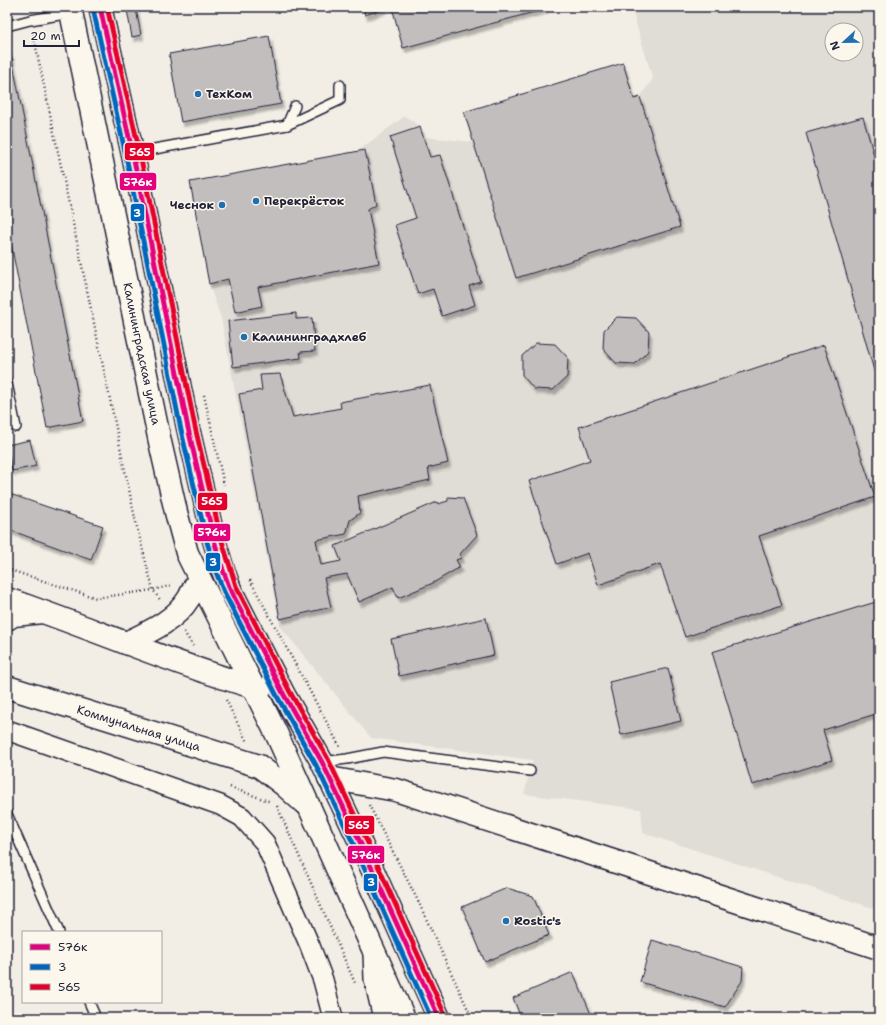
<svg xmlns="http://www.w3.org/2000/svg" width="886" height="1025" viewBox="0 0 886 1025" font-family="'Shantell Sans',sans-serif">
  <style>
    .built { fill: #e0dcd6; fill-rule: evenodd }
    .building { fill: #c2bebe; stroke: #22223b; filter: url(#shadow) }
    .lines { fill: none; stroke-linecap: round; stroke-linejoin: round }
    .service-casing { stroke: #22223b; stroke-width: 12 }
    .minor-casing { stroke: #22223b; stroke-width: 22 }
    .tertiary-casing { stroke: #22223b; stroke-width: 25 }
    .secondary-casing { stroke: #22223b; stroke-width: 25 }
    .path { stroke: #22223b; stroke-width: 2.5; stroke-dasharray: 1 3; stroke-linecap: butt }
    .service { stroke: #fbf7ec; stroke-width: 9 }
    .minor { stroke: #fbf7ec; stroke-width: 19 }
    .tertiary { stroke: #fbf7ec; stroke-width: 22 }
    .secondary { stroke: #fbf7ec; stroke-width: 22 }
    .bus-1-casing { stroke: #fbf7ec; stroke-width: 8 }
    .bus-2-casing { stroke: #fbf7ec; stroke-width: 8 }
    .bus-3-casing { stroke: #fbf7ec; stroke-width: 8 }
    .bus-1 { stroke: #e5007d; stroke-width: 5 }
    .bus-2 { stroke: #0065bd; stroke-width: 5 }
    .bus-3 { stroke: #e4002b; stroke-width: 5 }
    .poi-dot { fill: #1f6fb2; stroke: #fbf7ec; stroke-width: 1.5 }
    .labels { text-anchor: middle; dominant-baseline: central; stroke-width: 3; stroke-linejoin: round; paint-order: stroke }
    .poi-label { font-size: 12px; font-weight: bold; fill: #22223b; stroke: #fbf7ec; text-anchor: start }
    .street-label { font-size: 12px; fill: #22223b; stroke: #fbf7ec }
    .line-badge { stroke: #fbf7ec; stroke-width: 1.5 }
    .badge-label { font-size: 11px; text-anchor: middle; font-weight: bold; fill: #fff }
  </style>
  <defs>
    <filter id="shadow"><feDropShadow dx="2.5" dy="4.5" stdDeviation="1" flood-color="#0004"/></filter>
  </defs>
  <rect width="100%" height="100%" fill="#f2eee5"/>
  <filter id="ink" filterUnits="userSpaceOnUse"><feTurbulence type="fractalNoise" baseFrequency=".025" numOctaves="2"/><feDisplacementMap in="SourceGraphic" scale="8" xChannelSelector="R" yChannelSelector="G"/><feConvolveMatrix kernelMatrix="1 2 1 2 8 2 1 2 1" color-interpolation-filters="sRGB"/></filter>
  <g filter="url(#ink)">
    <path class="built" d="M631,7H879V910L643,833L641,809L524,794L533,760L371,738L280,626L221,318L209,284L190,182L358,151L405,116L420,127L424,137L474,142L516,278L680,227L640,97L653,79ZM832,30H856V54H832Z"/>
    <g class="building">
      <polygon points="363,7 384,7 383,8 383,9 365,15"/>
      <polygon points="392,7 545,7 545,9 403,48"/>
      <polygon points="136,9 141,35 132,37 127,10"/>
      <polygon points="269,36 281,104 181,122 169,54"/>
      <polygon points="11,54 83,421 47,428 7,223 7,55"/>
      <polygon points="623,63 634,99 640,97 680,227 516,278 464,112"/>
      <polygon points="863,117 879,173 879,388 806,133"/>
      <polygon points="420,127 430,157 440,155 481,282 469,286 475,305 442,316 433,289 418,294 395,225 416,218 390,137"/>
      <polygon points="365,150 376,204 368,209 379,263 258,287 262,306 235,312 228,279 209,284 190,182"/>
      <polygon points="296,313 296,319 312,318 315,351 300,352 301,358 233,367 228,321"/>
      <polygon points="617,317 636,318 649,332 648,351 635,364 616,363 603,349 604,330"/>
      <polygon points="536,343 555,344 568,358 567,377 553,390 534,389 522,375 522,356"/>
      <polygon points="824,345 875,497 759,536 782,605 685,637 660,564 598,585 588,553 557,564 529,481 590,460 579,427"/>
      <polygon points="280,374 293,417 341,408 340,402 430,385 448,463 428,468 430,480 358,496 360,513 350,520 346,534 316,540 321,565 341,561 335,546 437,502 438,504 448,501 448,497 463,498 477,535 460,554 461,558 456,560 460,567 433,583 398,598 393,587 359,602 347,574 324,578 331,607 280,619 239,394 262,390 260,375"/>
      <polygon points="30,440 36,466 12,471 7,445"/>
      <polygon points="7,493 103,526 91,560 7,529"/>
      <polygon points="879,601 879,713 823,730 832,760 752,785 712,652"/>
      <polygon points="486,618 494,655 399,676 391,639"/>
      <polygon points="668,668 681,721 621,735 609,682"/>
      <polygon points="507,888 533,896 549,935 485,962 462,907"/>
      <polygon points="652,940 743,967 742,981 725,1007 640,982"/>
      <polygon points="573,972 591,1014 582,1018 521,1018 513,998"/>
    </g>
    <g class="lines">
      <g class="service-casing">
        <g id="service">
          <polyline points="7,26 30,20 71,13"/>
          <polyline points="287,125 295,106"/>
          <polyline points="133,155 149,150 287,125 340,100 340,85"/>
          <polyline points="7,383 16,427"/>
          <polyline points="322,762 347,759 383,752 530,771"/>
          <polyline points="7,814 59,932"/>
          <polyline points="89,1002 96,1018"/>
        </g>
      </g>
      <g class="minor-casing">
        <g id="minor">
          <polyline points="7,730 220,805 242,817 265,843 310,946 323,980 333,1018"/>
          <polyline points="373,953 374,979 383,1018"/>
        </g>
      </g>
      <g class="tertiary-casing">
        <polyline id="tertiary" points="329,778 396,790 879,948"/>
      </g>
      <g class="secondary-casing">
        <g id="secondary">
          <path id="s1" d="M70,7L160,442L176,512L187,553L277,735L404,1018"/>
          <polyline points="100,7 133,155 188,428 214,540 223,570 230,589 284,695 322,762 360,842 439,1018"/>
          <path d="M7,599C91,628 174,664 260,689"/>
          <polyline points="7,619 14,615 42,612"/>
          <path d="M126,643C149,632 175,621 189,598C192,592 195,585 199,579"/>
          <path id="s2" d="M7,687L259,766L284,785L303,802"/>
        </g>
      </g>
      <g class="path">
        <polyline points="33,33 136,523 153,590 161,601"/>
        <polyline points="204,395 224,485"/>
        <polyline points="7,569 96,598 153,590 173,585"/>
        <polyline points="250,580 340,747"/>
        <polyline points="184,632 193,646"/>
        <polyline points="226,700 247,742"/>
        <polyline points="230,787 271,802"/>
        <polyline points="369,805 417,899 472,1018"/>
        <polyline points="277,806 355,983"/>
      </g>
      <use href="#service" class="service"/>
      <use href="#minor" class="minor"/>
      <use href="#tertiary" class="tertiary"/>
      <use href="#secondary" class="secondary"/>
      <g class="bus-1-casing">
        <polyline id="bus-1" points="100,7 133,155 188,428 214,540 223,570 230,589 284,695 322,762 360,842 439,1018"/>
      </g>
      <g class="bus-2-casing">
        <polyline id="bus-2" points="93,9 126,156 181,430 207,542 216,572 224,592 278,698 316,765 354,845 431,1018"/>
      </g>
      <g class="bus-3-casing">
        <polyline id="bus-3" points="107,7 140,154 195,427 221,538 236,586 290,692 328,759 366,839 445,1015"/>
      </g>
      <use href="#bus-1" class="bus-1"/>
      <use href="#bus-2" class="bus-2"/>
      <use href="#bus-3" class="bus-3"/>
    </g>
  </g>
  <g class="poi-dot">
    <circle cx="198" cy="94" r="4"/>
    <circle cx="256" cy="201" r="4"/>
    <circle cx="222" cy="205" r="4"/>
    <circle cx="244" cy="337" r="4"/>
    <circle cx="506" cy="921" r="4"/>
  </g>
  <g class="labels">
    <g class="poi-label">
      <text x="206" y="94">ТехКом</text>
      <text x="264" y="201">Перекрёсток</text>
      <text x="214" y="205" text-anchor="end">Чеснок</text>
      <text x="252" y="337">Калининградхлеб</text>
      <text x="514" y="921">Rostic's</text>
    </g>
    <g class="street-label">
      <text stroke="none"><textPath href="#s1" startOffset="354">Калининградская улица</textPath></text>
      <text stroke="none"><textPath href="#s2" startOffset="138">Коммунальная улица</textPath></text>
    </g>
  </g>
  <g class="line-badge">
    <rect x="124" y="142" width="31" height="19" rx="4" fill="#e4002b"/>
    <rect x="119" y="172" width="38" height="19" rx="4" fill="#e5007d"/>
    <rect x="130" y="203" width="15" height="19" rx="4" fill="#0065bd"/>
    <rect x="197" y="492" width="31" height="19" rx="4" fill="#e4002b"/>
    <rect x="193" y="523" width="38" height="19" rx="4" fill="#e5007d"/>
    <rect x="205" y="552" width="16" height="20" rx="4" fill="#0065bd"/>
    <rect x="344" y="815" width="31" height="20" rx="4" fill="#e4002b"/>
    <rect x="347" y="845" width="38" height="19" rx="4" fill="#e5007d"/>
    <rect x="363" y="873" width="15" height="19" rx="4" fill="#0065bd"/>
  </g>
  <g class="badge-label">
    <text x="140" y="156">565</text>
    <text x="138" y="186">576к</text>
    <text x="137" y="217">3</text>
    <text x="212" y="505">565</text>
    <text x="212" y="536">576к</text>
    <text x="213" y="566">3</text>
    <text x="359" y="829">565</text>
    <text x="366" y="859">576к</text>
    <text x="371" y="886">3</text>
  </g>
  <rect width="886" height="1025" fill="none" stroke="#fbf7ec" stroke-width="24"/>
  <rect x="12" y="12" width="862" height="1001" fill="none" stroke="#22223b" stroke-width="1.5" filter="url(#ink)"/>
  <rect x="22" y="931" width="140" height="72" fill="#fbf7ec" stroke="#a4a2a5"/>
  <rect x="30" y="944" width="20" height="6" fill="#e5007d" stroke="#a4a2a5"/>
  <text x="58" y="951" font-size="12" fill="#22223b">576к</text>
  <rect x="30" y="964" width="20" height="6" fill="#0065bd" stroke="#a4a2a5"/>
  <text x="58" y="971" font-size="12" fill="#22223b">3</text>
  <rect x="30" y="984" width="20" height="6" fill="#e4002b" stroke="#a4a2a5"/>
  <text x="58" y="991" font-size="12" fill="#22223b">565</text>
  <g transform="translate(844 42) rotate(248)"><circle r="19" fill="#fbf7ec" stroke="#a4a2a5"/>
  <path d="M0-3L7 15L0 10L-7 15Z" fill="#1f6fb2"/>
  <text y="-6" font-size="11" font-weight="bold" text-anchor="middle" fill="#22223b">N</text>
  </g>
  <path d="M24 40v6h55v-6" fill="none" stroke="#22223b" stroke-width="2"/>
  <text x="30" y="40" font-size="12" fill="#22223b" stroke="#fbf7ec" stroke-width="3" paint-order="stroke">20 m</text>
</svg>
